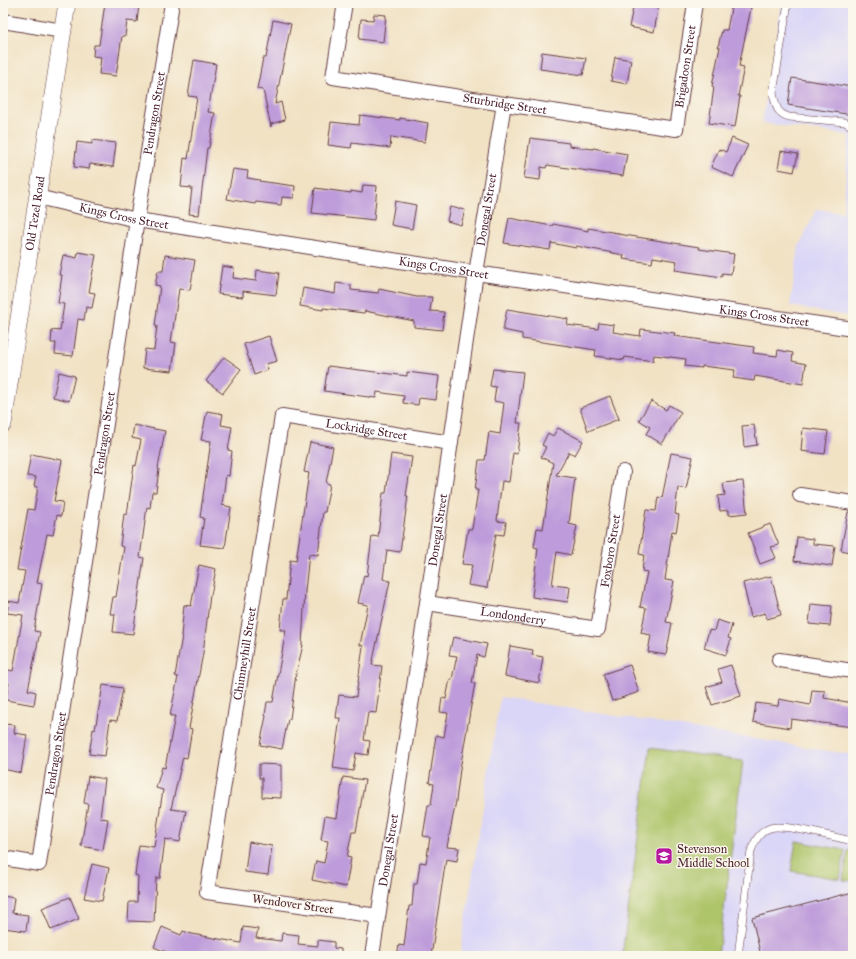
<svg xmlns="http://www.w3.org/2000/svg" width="856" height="959" viewBox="0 0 856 959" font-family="'IM FELL Great Primer',serif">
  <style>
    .built { fill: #dad6f7 }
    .green { fill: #adc469; stroke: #7c724a }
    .building { fill: #be9bda }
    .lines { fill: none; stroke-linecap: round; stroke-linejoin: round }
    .service-casing { stroke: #633c42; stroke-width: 8 }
    .minor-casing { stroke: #633c42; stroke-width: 16 }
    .tertiary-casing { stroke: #633c42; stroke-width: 18 }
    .service { stroke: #fff; stroke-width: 7 }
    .minor { stroke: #fff; stroke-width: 14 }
    .tertiary { stroke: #fff; stroke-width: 17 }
    .labels { text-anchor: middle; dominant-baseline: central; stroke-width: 3; stroke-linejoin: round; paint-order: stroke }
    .street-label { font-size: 12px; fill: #4a1f2b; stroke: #fbf7ec }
    .poi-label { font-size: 12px; fill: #4a1f2b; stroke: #fbf7ec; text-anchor: start }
  </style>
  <rect width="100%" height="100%" fill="#fbf7ec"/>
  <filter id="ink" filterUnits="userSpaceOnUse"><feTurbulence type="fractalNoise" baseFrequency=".025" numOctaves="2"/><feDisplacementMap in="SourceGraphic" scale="8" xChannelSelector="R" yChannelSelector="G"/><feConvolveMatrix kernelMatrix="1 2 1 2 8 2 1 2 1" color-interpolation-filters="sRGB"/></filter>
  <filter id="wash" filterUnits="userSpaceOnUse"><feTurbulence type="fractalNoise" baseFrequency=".012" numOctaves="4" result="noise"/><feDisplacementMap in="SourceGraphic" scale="16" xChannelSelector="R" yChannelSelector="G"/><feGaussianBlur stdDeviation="0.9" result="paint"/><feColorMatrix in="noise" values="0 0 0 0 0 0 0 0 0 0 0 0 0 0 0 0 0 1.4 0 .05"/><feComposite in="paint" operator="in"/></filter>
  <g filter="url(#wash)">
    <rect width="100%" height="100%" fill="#f1e2c4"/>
    <g class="built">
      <polygon points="782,3 853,3 853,317 790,306 799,246 817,209 843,213 849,135 762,123"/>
      <polygon points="500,697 853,755 853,956 460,956"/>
    </g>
    <g class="green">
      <polygon points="650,748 743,761 718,956 622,956"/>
      <polygon points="796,841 845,850 840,879 791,871"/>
      <polygon points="848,850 853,851 853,881 843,880"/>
    </g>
    <g id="blocks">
      <g class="building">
        <polygon points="105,3 122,3 139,5 137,22 127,21 125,36 122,36 116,76 99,74 101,57 93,56 94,45 99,45"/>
        <polygon points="634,3 652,3 659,4 654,32 629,27"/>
        <polygon points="732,3 752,3 739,66 744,67 738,96 740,96 735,127 709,123 714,87 712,86 720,47 718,47 722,30 727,30"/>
        <polygon points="374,14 386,15 383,42 359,39 361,19 373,20"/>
        <polygon points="273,20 291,24 275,104 281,102 285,120 271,124 271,127 263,90 257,89 263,58 266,58"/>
        <polygon points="542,52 586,58 583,75 540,69"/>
        <polygon points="615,57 631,60 627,84 611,81"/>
        <polygon points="194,60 216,64 208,112 215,113 209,148 207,148 199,215 189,214 192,188 181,187 184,158 188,159 197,97 188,96"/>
        <polygon points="792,78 853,87 853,115 788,105"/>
        <polygon points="360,115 400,120 400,118 428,123 425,142 391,137 390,148 352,143 351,148 328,145 331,122 359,125"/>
        <polygon points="530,138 569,143 569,146 593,149 593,148 627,154 623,176 547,165 546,168 541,167 540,180 524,178"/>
        <polygon points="732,138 748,145 733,177 711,167 719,149 726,152"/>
        <polygon points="92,140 116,143 113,167 90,164 89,169 74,167 77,142 92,144"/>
        <polygon points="781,151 798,154 794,172 778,169"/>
        <polygon points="233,169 248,171 247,178 260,180 259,181 295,186 294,198 282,197 281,205 256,202 255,204 227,199"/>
        <polygon points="363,185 377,186 374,220 312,213 315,188 351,193 351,191 362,193"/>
        <polygon points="395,201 416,205 412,229 391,225"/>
        <polygon points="450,207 465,210 461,225 447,221"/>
        <polygon points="509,218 552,226 553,224 588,231 588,228 618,233 618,234 699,247 699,249 734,254 731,274 722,273 722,277 702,274 675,270 677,261 653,257 652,263 623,259 624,255 576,246 576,248 551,243 550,250 504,243"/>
        <polygon points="78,252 96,255 89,292 95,293 92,308 86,307 84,320 78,319 73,356 55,354 56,343 51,343 52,330 60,331 64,304 58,303 62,275 59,275 63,255 77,258"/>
        <polygon points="165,255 195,260 190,290 179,289 171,342 176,343 172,371 143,368 145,349 154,350 157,326 155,326 160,286 155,285 158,271 163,271"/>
        <polygon points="222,266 234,268 233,278 256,281 257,270 279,273 276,295 243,291 243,297 218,294"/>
        <polygon points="336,283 351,285 351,290 378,293 379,289 417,297 432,297 430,311 444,312 442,330 414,327 414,321 365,311 364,313 323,308 323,310 300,306 303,288 335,294"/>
        <polygon points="507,309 568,319 567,325 598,329 599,323 614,325 613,332 640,336 641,329 675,333 674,336 754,347 753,353 777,356 778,350 793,353 792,361 806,364 803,384 755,376 754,381 733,378 735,370 702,366 702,368 685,366 686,359 654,355 653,361 625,357 624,360 595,356 596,350 522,339 522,334 503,330"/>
        <polygon points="269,336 277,361 266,364 268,370 254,375 244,344"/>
        <polygon points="224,357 241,369 223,393 206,381"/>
        <polygon points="328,366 407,376 407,372 439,376 436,400 419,398 418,405 403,403 404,396 377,392 376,398 324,391"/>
        <polygon points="493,369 523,372 517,423 521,423 517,454 513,453 509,482 502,481 498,511 497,521 506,522 504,535 496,534 487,588 468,585 472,565 462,564 468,529 472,529 478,490 475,490 479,460 485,460 489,432 500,434 504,403 494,401 496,387 490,386"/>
        <polygon points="59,372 75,376 69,401 53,397"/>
        <polygon points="610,396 619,419 588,431 580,408"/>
        <polygon points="651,401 666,410 669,405 681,412 662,444 646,434 650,427 639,420"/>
        <polygon points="207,411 223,414 221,425 232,427 228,450 232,451 229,476 226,475 222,505 231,507 225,548 200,545 204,518 200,517 211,441 201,440"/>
        <polygon points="134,425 165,431 158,468 159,469 156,492 152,492 150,508 147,507 140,557 144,558 133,634 113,632 115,614 110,614 113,597 116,597 124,547 120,546 124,514 127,515 134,465 136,466 141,440 132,438"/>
        <polygon points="754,425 757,445 744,447 742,426"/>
        <polygon points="558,428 583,441 575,455 569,452 556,475 575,478 569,524 577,526 571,555 557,552 552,585 570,587 568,602 532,597 538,548 534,547 537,528 543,529 553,463 541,457 546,447 542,445 548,433 553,436"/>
        <polygon points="803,428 828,431 825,454 801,451"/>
        <polygon points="310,442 333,447 326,483 330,484 325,512 323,512 318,555 309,554 305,591 302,645 303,645 296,674 290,719 288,719 282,749 260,745 266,716 265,715 267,702 273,702 286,630 280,630 283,599 286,599 290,560 296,561 309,473 304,472"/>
        <polygon points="671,453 693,457 686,489 678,487 675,514 679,515 676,532 672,531 665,580 674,581 666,622 672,623 666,655 648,652 651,635 641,633 646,608 640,607 647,572 642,571 644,555 639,554 646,510 656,511 658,497 662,498"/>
        <polygon points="31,454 62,460 54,501 63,502 61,516 57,515 53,535 47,534 37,583 42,584 34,631 40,632 28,690 36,692 34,705 6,700 9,683 3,682 5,669 13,671 23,615 7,613 9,601 19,603 25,571 17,570 28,509 34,510 38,487 34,486 36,477 27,476"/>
        <polygon points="391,454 412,457 406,496 408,496 400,552 387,550 383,579 390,581 372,665 382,666 376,713 368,712 364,740 370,741 368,755 356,753 353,771 333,768 340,718 336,718 339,695 356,697 363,646 360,645 368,605 358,603 364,575 367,576 372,536 378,537 383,493 386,493"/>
        <polygon points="743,481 747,513 729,515 729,510 720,511 718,496 725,495 723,483"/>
        <polygon points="848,512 853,512 853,553 841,550"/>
        <polygon points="770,524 779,545 771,547 776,558 760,564 748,533"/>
        <polygon points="797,537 813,539 813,544 835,546 832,566 794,561"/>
        <polygon points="199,565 216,569 211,595 210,595 203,653 189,728 192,729 187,758 183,757 171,809 186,811 180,842 165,839 160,878 156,878 154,922 128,921 129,902 137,902 138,876 135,875 139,845 154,847 163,790 156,788 162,767 165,768 175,716 170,716 178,677 175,676 182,636 181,636 184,605 191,606"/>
        <polygon points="771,576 781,615 767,619 765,613 751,617 743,583"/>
        <polygon points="811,604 832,606 830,626 809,624"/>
        <polygon points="717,620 732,625 728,638 731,639 726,655 704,648 709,630 714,631"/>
        <polygon points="453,637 487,644 484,657 477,655 472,683 475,683 460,769 456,801 447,847 459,848 457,861 446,859 431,956 397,956 399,945 404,946 409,906 412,906 414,884 417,884 420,862 426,863 430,837 423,836 428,805 431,805 434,784 429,783 436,735 444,737 448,713 440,712 442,698 446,699 450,679 452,679 457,656 449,655"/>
        <polygon points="510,646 533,650 532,655 543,657 539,683 505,676"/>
        <polygon points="630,665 639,692 612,701 603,674"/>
        <polygon points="731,665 741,696 712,705 706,687 722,682 718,669"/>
        <polygon points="103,685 123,688 117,721 110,720 105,756 89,754 93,729 95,730"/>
        <polygon points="812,690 825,691 824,698 853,703 853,727 791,719 790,728 753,722 756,703 778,706 779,699 810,705"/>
        <polygon points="3,724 15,725 14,733 27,735 21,773 3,769"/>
        <polygon points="259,764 281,765 281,798 262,797 262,778 259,778"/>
        <polygon points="88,776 105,779 100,818 108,819 103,850 81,846 88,804 84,803"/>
        <polygon points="343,777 365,780 356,832 352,832 347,857 351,858 346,887 312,880 316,861 324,863 328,841 321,840 325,816 337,818"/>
        <polygon points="249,842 272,846 268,875 245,872"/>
        <polygon points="92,864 109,868 102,901 84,898"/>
        <polygon points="853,892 853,956 761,956 752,918"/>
        <polygon points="3,896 14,898 12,913 28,915 26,931 3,928"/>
        <polygon points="70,897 79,919 51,930 42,908"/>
        <polygon points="162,927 181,935 183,931 192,934 241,943 243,927 258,929 256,938 281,941 282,933 299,935 298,944 318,946 318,940 334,942 334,948 341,949 341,956 175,956 154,947"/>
      </g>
    </g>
  </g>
  <g filter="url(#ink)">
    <use href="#blocks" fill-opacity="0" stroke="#633c42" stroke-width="1"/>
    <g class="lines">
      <g class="service-casing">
        <g id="service">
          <path d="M788,3L773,93C776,106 776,113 789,117L845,122L853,127"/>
          <path d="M738,956L751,851C755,841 759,832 770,828C784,823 836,838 853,841"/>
        </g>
      </g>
      <g class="minor-casing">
        <g id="minor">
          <path id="s1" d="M345,3L333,77L504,104L676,129L695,3"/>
          <polyline points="3,21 63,31"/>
          <path id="s2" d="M37,197L137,220L476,273L853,329"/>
          <polyline points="800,495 853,503"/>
          <path id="s3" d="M427,603L598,629L623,472"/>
          <polyline points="779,660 853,671"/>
          <path id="s4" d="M3,858L39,864L137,220L172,3"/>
          <path id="s5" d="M378,916L207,892L282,416L451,443"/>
          <path id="s6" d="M372,956L427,603L476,273L504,104"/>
        </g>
      </g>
      <g class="tertiary-casing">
        <g id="tertiary">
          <path id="s7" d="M3,424L67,3"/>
        </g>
      </g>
      <use href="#service" class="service"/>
      <use href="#minor" class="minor"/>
      <use href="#tertiary" class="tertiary"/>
    </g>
  </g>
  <defs>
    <g id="school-square" transform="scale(0.9)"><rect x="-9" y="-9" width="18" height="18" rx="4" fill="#b5179e" stroke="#fbf7ec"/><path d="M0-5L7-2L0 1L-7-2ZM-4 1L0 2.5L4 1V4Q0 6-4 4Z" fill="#fff"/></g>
  </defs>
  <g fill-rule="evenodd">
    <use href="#school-square" x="664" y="856"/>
  </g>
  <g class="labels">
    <g class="street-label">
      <text stroke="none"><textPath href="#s1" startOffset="485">Brigadoon Street</textPath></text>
      <text stroke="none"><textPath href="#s1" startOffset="249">Sturbridge Street</textPath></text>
      <text stroke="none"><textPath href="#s4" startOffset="796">Pendragon Street</textPath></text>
      <text stroke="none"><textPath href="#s6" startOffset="755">Donegal Street</textPath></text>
      <text stroke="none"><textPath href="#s7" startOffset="213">Old Tezel Road</textPath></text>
      <text stroke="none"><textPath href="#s2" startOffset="89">Kings Cross Street</textPath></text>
      <text stroke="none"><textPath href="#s2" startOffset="413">Kings Cross Street</textPath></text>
      <text stroke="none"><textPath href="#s2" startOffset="737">Kings Cross Street</textPath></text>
      <text stroke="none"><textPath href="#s5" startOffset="740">Lockridge Street</textPath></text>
      <text stroke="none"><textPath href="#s4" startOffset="472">Pendragon Street</textPath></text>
      <text stroke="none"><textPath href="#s6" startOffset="431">Donegal Street</textPath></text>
      <text stroke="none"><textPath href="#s3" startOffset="252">Foxboro Street</textPath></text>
      <text stroke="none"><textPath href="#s3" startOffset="87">Londonderry</textPath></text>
      <text stroke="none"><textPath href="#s5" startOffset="414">Chimneyhill Street</textPath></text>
      <text stroke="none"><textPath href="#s4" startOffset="148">Pendragon Street</textPath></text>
      <text stroke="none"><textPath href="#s6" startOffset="107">Donegal Street</textPath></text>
      <text transform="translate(293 904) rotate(8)">Wendover Street</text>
    </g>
    <g class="poi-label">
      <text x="677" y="849">Stevenson<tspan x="677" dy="14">Middle School</tspan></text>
    </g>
  </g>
  <rect width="856" height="959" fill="none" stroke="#fbf7ec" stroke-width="16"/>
</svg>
